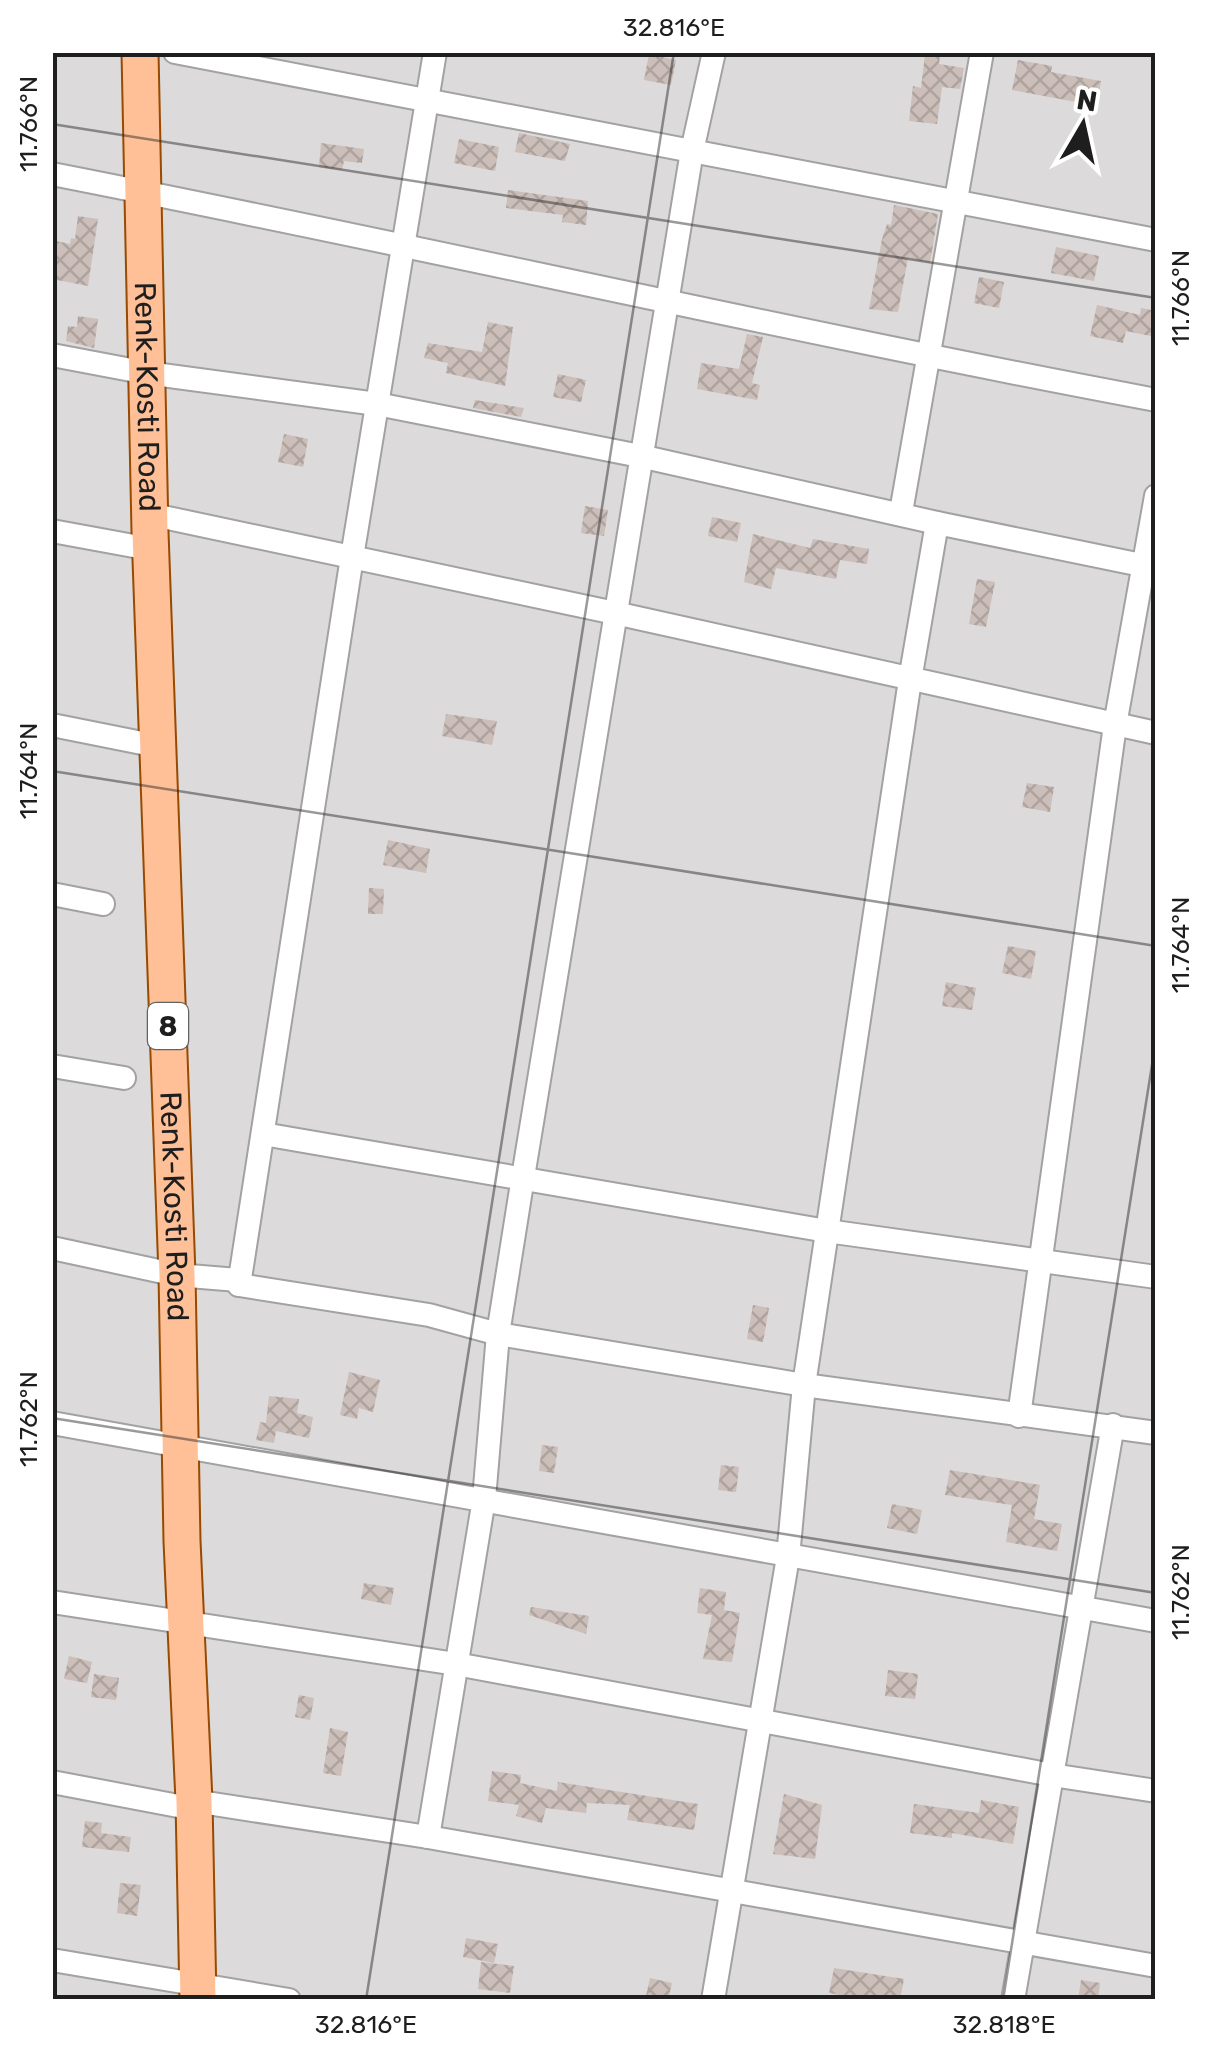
<svg xmlns="http://www.w3.org/2000/svg" width="1208" height="2052" viewBox="0 0 1208 2052" font-family="Rubik,sans-serif">
  <style>
    .residential { fill: #dcdadb }
    .building { fill: url(#building-cross-hatch) }
    .lines { fill: none; stroke-linecap: round; stroke-linejoin: round }
    .minor-casing { stroke: #a2a2a2; stroke-width: 26 }
    .primary-casing { stroke: #974a00; stroke-width: 39 }
    .minor { stroke: #fff; stroke-width: 22 }
    .primary { stroke: #ffc098; stroke-width: 35 }
    .ticks { fill: none; stroke: #1e1e1e; stroke-width: 2.5; stroke-opacity: 0.45 }
    .labels { text-anchor: middle; dominant-baseline: central; stroke-width: 9; stroke-linejoin: round; paint-order: stroke }
    .shield { fill: #fff; stroke: #626262; stroke-width: 2.5 }
    .shield-label { font-size: 28px; font-weight: bold; fill: #1e1e1e }
    .street-label { font-size: 30px; fill: #1e1e1e; stroke: #fff }
    .neatline { fill: none; stroke: #1e1e1e; stroke-width: 4 }
    .ticks-label { font-size: 25px; text-anchor: middle; fill: #1e1e1e }
  </style>
  <defs>
    <pattern id="building-cross-hatch" width="8" height="8" patternUnits="userSpaceOnUse" patternTransform="scale(2.5)"><rect width="8" height="8" fill="#ccbeb9"/><path d="M0 0l8 8M0 8l8-8" fill="none" stroke="#afa39f"/></pattern>
  </defs>
  <rect width="100%" height="100%" fill="#f0e9e3"/>
  <rect class="residential" x="53" y="53" width="1102" height="1946"/>
  <g class="building">
    <polygon points="649,54 676,60 671,85 644,80"/>
    <polygon points="925,54 940,56 939,64 964,68 960,89 942,87 937,124 909,121 913,86 921,88"/>
    <polygon points="1018,60 1052,66 1051,72 1101,81 1097,106 1012,90"/>
    <polygon points="519,133 570,144 565,161 515,152"/>
    <polygon points="459,139 499,147 495,171 454,163"/>
    <polygon points="321,143 364,149 362,163 344,161 342,170 319,167"/>
    <polygon points="508,190 588,201 586,225 562,222 563,215 506,208"/>
    <polygon points="894,205 938,214 930,263 908,258 898,312 869,309 882,239 887,224 891,225"/>
    <polygon points="78,216 98,219 88,286 52,279 56,241 70,244 71,238 75,239"/>
    <polygon points="1056,247 1099,256 1094,281 1051,273"/>
    <polygon points="979,277 1004,282 999,308 974,303"/>
    <polygon points="1097,305 1140,315 1141,308 1156,311 1156,337 1126,331 1123,343 1090,336"/>
    <polygon points="78,316 98,319 94,348 66,341 68,326 77,327"/>
    <polygon points="488,322 513,327 505,386 446,373 448,363 424,358 428,343 482,352"/>
    <polygon points="747,334 763,337 752,383 760,385 757,400 697,389 701,363 739,369"/>
    <polygon points="558,374 586,380 581,402 553,397"/>
    <polygon points="475,400 524,408 521,417 473,408"/>
    <polygon points="284,434 308,439 303,467 278,462"/>
    <polygon points="585,506 608,510 604,536 581,533"/>
    <polygon points="712,517 741,523 737,542 708,536"/>
    <polygon points="753,534 810,548 813,539 869,549 867,564 840,560 836,579 776,568 771,589 744,582"/>
    <polygon points="977,579 995,582 986,627 969,624"/>
    <polygon points="446,714 497,721 492,745 442,736"/>
    <polygon points="1027,783 1054,787 1050,812 1022,807"/>
    <polygon points="388,840 430,849 426,873 383,865"/>
    <polygon points="369,888 384,889 383,914 368,914"/>
    <polygon points="1008,946 1036,951 1031,979 1002,973"/>
    <polygon points="946,982 976,988 972,1010 942,1006"/>
    <polygon points="753,1305 769,1308 763,1342 747,1339"/>
    <polygon points="349,1372 380,1380 373,1412 359,1408 357,1419 340,1415"/>
    <polygon points="269,1396 299,1399 297,1413 313,1417 309,1438 276,1431 274,1443 256,1440 260,1422 266,1423"/>
    <polygon points="542,1445 558,1447 554,1473 539,1471"/>
    <polygon points="721,1465 739,1467 736,1492 718,1490"/>
    <polygon points="950,1470 1040,1485 1034,1519 1062,1524 1057,1551 1006,1542 1012,1505 945,1495"/>
    <polygon points="892,1504 922,1510 917,1534 887,1528"/>
    <polygon points="364,1583 394,1588 391,1605 361,1599"/>
    <polygon points="700,1588 726,1592 724,1610 740,1613 732,1662 703,1659 712,1615 697,1613"/>
    <polygon points="531,1607 589,1616 586,1634 529,1615"/>
    <polygon points="69,1656 92,1662 87,1683 64,1679"/>
    <polygon points="888,1670 918,1674 915,1699 885,1696"/>
    <polygon points="94,1674 119,1678 116,1700 91,1697"/>
    <polygon points="299,1695 314,1698 310,1720 295,1717"/>
    <polygon points="330,1728 348,1732 341,1776 323,1773"/>
    <polygon points="492,1771 521,1775 520,1783 557,1791 558,1782 698,1804 694,1830 627,1820 630,1805 587,1803 586,1813 546,1808 542,1823 516,1816 519,1805 488,1801"/>
    <polygon points="784,1794 822,1805 815,1859 773,1854"/>
    <polygon points="981,1800 1019,1807 1013,1844 952,1833 952,1838 910,1833 914,1804 979,1813"/>
    <polygon points="85,1821 102,1823 101,1833 131,1837 129,1852 82,1847"/>
    <polygon points="120,1883 141,1885 137,1916 117,1913"/>
    <polygon points="466,1938 498,1944 494,1963 463,1957"/>
    <polygon points="481,1962 514,1966 510,1993 478,1989"/>
    <polygon points="834,1968 904,1979 900,2000 861,1996 860,1999 829,1993"/>
    <polygon points="650,1978 672,1983 668,2000 645,2000"/>
    <polygon points="1081,1980 1100,1983 1098,2000 1078,2000"/>
  </g>
  <g class="lines">
    <g class="minor-casing">
      <g id="minor">
        <polyline points="175,52 1156,240"/>
        <path d="M52,174C421,246 787,331 1156,400"/>
        <polyline points="52,355 147,373 377,404 640,456 937,523"/>
        <polyline points="901,512 982,52"/>
        <polyline points="149,514 615,613 1156,733"/>
        <polyline points="52,531 150,549"/>
        <polyline points="52,725 157,746"/>
        <polyline points="52,894 103,904"/>
        <polyline points="52,1066 124,1078"/>
        <polyline points="263,1134 827,1231 1156,1277"/>
        <polyline points="52,1248 177,1275 238,1280 239,1285 429,1315 498,1334 804,1385 1156,1433"/>
        <polyline points="239,1285 352,557 435,52"/>
        <polyline points="1019,1416 1115,725 1156,496"/>
        <polyline points="52,1423 1156,1621"/>
        <polyline points="52,1602 456,1664 1052,1775 1156,1791"/>
        <polyline points="52,1782 194,1809"/>
        <polyline points="194,1801 428,1837 1156,1966"/>
        <polyline points="428,1837 484,1499 498,1334 523,1177 692,151 714,52"/>
        <polyline points="52,1960 289,2000"/>
        <polyline points="713,2000 788,1557 804,1385 910,680 937,523 1156,568"/>
        <polyline points="1013,2000 1113,1425"/>
      </g>
    </g>
    <g class="primary-casing">
      <g id="primary">
        <path id="s1" d="M140,52L150,532L177,1275L182,1541L194,1801L198,2000"/>
      </g>
    </g>
    <use href="#minor" class="minor"/>
    <use href="#primary" class="primary"/>
  </g>
  <path class="ticks" d="M52,124L1156,298M52,771L1156,946M52,1418L1156,1593M366,2000L674,52M1003,2000L1156,1040"/>
  <g class="labels">
    <rect class="shield" x="148" y="1003" width="40" height="46" rx="8"/>
    <g class="shield-label">
      <text x="168" y="1026">8</text>
    </g>
    <g class="street-label">
      <text stroke="none"><textPath href="#s1" startOffset="345">Renk-Kosti Road</textPath></text>
      <text stroke="none"><textPath href="#s1" startOffset="1155">Renk-Kosti Road</textPath></text>
    </g>
  </g>
  <rect width="1208" height="2052" fill="none" stroke="#ffffff" stroke-width="110"/>
  <g transform="translate(1083 125) rotate(9)" stroke="#ffffff" stroke-width="8" paint-order="stroke">
  <path d="M0-8L18 38L0 25L-18 38Z" fill="#1e1e1e"/>
  <text y="-15" font-size="28" font-weight="bold" text-anchor="middle" fill="#1e1e1e">N</text>
  </g>
  <rect x="55" y="55" width="1098" height="1942" class="neatline"/>
  <g class="ticks-label">
    <text x="674" y="36">32.816°E</text>
    <text transform="translate(28 124) rotate(-90)" y="9">11.766°N</text>
    <text transform="translate(1180 298) rotate(-90)" y="9">11.766°N</text>
    <text transform="translate(28 771) rotate(-90)" y="9">11.764°N</text>
    <text transform="translate(1180 945) rotate(-90)" y="9">11.764°N</text>
    <text transform="translate(28 1419) rotate(-90)" y="9">11.762°N</text>
    <text transform="translate(1180 1592) rotate(-90)" y="9">11.762°N</text>
    <text x="366" y="2033">32.816°E</text>
    <text x="1004" y="2033">32.818°E</text>
  </g>
</svg>
